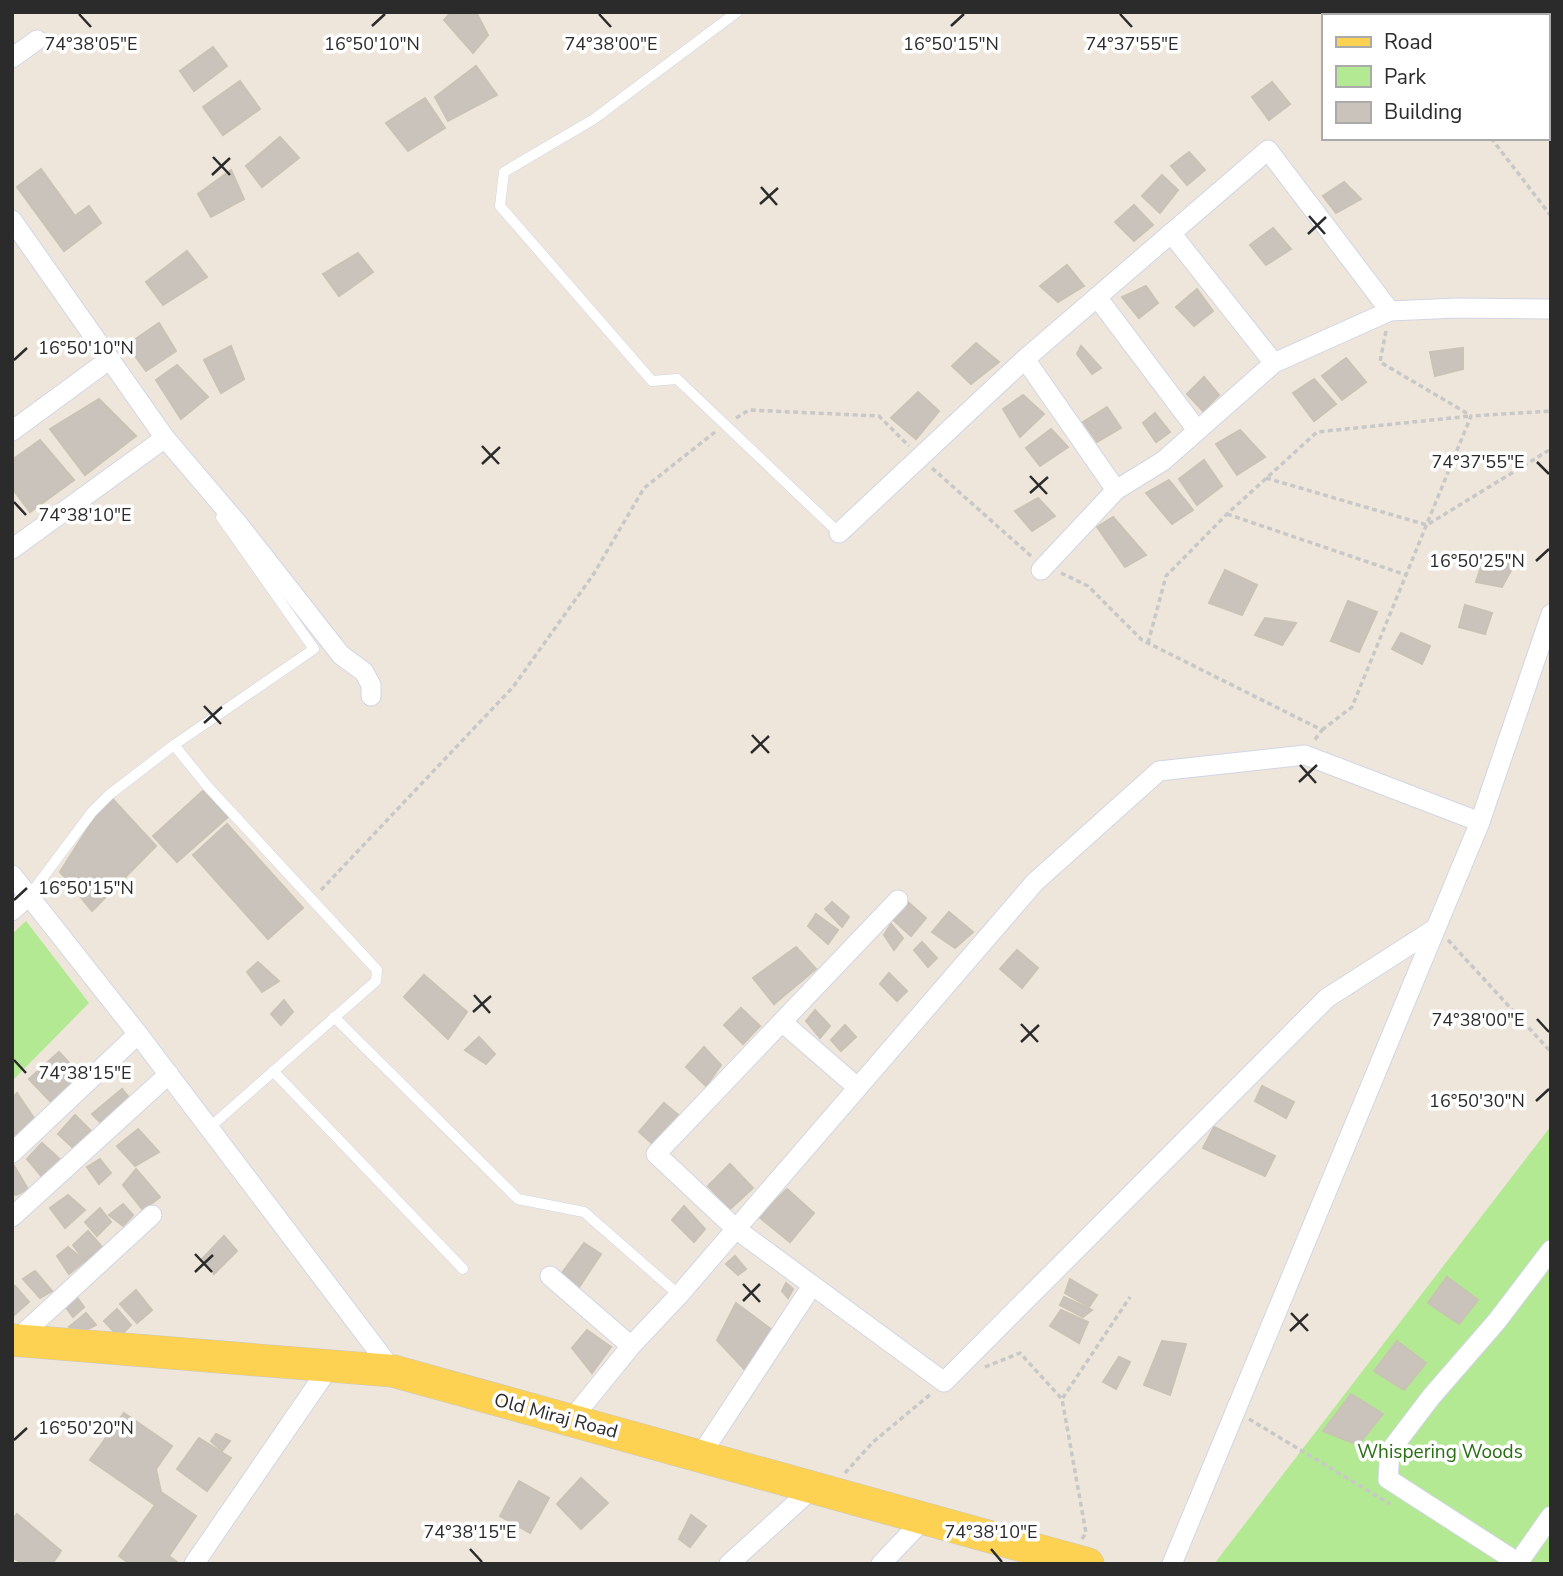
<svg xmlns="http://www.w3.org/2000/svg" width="1563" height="1576" viewBox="0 0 1563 1576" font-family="'Nunito Sans',sans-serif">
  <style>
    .green { fill: #b3e993 }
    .building { fill: #c9c3bb; stroke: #cac2b5; stroke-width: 2 }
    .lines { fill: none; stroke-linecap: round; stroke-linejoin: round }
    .lane-casing { stroke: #d1d5e5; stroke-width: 11 }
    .street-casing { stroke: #d1d5e5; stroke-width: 21 }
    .primary-casing { stroke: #c8c8c8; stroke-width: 33 }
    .path { stroke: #c8c8c8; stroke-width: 3.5; stroke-dasharray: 5 3.5; stroke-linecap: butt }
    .lane { stroke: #fff; stroke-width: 10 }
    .street { stroke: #fff; stroke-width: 19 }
    .primary { stroke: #fdd152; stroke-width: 32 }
    .ticks { fill: none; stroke: #2b2b2b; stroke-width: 2.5 }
    .labels { text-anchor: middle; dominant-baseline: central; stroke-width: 7; stroke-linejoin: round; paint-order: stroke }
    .street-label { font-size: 19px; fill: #2b2b2b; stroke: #fff }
    .park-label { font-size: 19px; fill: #296f14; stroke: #fff }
    .ticks-label { font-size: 18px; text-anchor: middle; fill: #2b2b2b; stroke: #fff; stroke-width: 7; stroke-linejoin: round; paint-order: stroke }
  </style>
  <rect width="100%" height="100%" fill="#eee6db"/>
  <g class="green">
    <polygon points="26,921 89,1003 12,1081 12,934"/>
    <polygon points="1551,1126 1551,1564 1214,1564"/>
  </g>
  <g class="building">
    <polygon points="451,12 476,12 488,35 473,53 444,20"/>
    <polygon points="213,47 227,66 194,91 180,71"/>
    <polygon points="476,66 497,95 448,121 435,97"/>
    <polygon points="240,81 260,109 223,135 203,107"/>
    <polygon points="1272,82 1290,104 1269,120 1252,97"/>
    <polygon points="425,98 445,128 408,151 386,123"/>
    <polygon points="280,137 299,158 262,187 246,166"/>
    <polygon points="1189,152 1205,170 1187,185 1171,166"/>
    <polygon points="41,169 75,216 89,206 101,223 64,251 17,187"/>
    <polygon points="231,170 244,199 211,217 198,194"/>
    <polygon points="1162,175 1178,190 1160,213 1142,196"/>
    <polygon points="1344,182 1361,199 1336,213 1323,196"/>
    <polygon points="1134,205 1153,225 1134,241 1115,222"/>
    <polygon points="1273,228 1291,249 1266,265 1250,245"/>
    <polygon points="187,251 207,277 163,305 146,282"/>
    <polygon points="358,253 373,272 339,296 323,274"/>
    <polygon points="1067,265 1084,286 1058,302 1040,286"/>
    <polygon points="1146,286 1158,303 1139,318 1122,297"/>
    <polygon points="1197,289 1213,311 1194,326 1176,307"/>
    <polygon points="159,323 176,351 146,371 127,345"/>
    <polygon points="976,343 999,362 971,384 952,366"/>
    <polygon points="231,346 244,379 221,393 204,360"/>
    <polygon points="1081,346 1101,368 1092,374 1077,354"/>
    <polygon points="1463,348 1463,369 1435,376 1430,352"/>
    <polygon points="1346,358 1366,382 1342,400 1322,376"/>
    <polygon points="177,365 208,397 181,419 156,380"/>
    <polygon points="1204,377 1219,395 1203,411 1187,394"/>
    <polygon points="1314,379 1336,404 1314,421 1293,393"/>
    <polygon points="918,392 939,411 916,439 891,418"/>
    <polygon points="1023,395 1044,414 1020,437 1003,409"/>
    <polygon points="99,399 136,436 85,475 50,429"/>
    <polygon points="1107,407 1121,428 1097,442 1083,422"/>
    <polygon points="1155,413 1170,432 1156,442 1143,423"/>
    <polygon points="1051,429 1068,447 1040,466 1026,448"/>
    <polygon points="1240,430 1265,457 1237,475 1216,444"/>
    <polygon points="40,440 74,480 30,512 12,488 12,460"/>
    <polygon points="1204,460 1222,486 1197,505 1179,479"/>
    <polygon points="1169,480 1193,510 1172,524 1146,493"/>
    <polygon points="1038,498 1055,516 1032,531 1015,511"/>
    <polygon points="1113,517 1146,555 1125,567 1097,527"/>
    <polygon points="1484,558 1514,565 1502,587 1476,582"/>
    <polygon points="1225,570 1257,585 1242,615 1209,603"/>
    <polygon points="1348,601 1377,612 1359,652 1331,641"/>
    <polygon points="1465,605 1492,613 1485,634 1459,627"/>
    <polygon points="1265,618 1296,623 1282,645 1255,635"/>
    <polygon points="1401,633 1430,646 1422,664 1392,649"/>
    <polygon points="204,790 228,817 177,862 153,836"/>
    <polygon points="109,795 156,846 92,911 60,872"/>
    <polygon points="227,824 303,908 268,939 193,855"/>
    <polygon points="832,902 849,917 842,927 825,909"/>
    <polygon points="908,902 926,918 911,936 891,918"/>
    <polygon points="949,912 973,932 955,948 932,932"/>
    <polygon points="816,914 838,930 828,944 808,926"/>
    <polygon points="891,924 903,938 894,950 884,935"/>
    <polygon points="922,942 937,958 928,967 914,950"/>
    <polygon points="796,947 816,969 774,1004 753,978"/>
    <polygon points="1017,950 1038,968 1022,988 1000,969"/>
    <polygon points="258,962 279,981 262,992 247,972"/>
    <polygon points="889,973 907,991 897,1001 880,984"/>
    <polygon points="424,975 467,1012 448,1039 404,997"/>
    <polygon points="284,1000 293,1012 281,1025 271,1014"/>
    <polygon points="741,1008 760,1026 743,1044 724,1025"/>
    <polygon points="815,1010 830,1026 820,1038 806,1021"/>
    <polygon points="845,1025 856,1037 841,1051 831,1040"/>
    <polygon points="479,1037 495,1054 486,1064 465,1050"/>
    <polygon points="704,1047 721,1065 706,1086 686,1067"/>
    <polygon points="59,1052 81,1076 52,1103 29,1079"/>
    <polygon points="1262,1086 1294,1102 1286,1118 1255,1101"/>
    <polygon points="122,1089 131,1100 100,1122 92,1114"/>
    <polygon points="17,1093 34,1118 12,1139 12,1098"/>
    <polygon points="664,1103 681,1117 655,1146 639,1132"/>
    <polygon points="75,1115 91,1131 72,1147 58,1134"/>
    <polygon points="1214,1127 1275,1156 1265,1176 1203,1148"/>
    <polygon points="138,1129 159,1152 135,1166 117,1146"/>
    <polygon points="42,1143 63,1162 43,1178 27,1159"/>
    <polygon points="100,1159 111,1173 99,1184 87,1167"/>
    <polygon points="13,1164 28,1189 16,1195 12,1191"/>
    <polygon points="730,1164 753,1188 730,1209 708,1186"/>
    <polygon points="136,1169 160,1197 143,1210 123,1185"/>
    <polygon points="787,1189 814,1213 790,1242 759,1217"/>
    <polygon points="68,1195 85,1210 65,1228 50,1208"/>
    <polygon points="123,1204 133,1215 123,1226 109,1215"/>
    <polygon points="684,1206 705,1229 694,1242 672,1220"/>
    <polygon points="100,1208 111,1222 97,1236 85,1222"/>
    <polygon points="88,1231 102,1247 85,1261 73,1245"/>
    <polygon points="224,1236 237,1251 214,1274 201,1260"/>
    <polygon points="584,1243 601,1254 578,1289 559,1277"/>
    <polygon points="68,1247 85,1261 69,1274 57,1256"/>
    <polygon points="735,1256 746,1269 738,1275 726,1264"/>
    <polygon points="35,1271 52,1291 40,1298 23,1279"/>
    <polygon points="1447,1277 1478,1300 1459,1324 1428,1303"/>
    <polygon points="1070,1279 1097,1295 1089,1307 1065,1293"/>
    <polygon points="786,1283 793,1289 788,1298 782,1291"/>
    <polygon points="15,1286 29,1302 12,1317 12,1289"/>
    <polygon points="136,1290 152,1310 137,1323 120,1304"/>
    <polygon points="73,1292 84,1307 73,1317 62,1302"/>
    <polygon points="1064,1297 1092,1310 1083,1317 1060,1305"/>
    <polygon points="736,1303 772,1330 744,1369 717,1340"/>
    <polygon points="117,1309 131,1325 119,1337 104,1321"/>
    <polygon points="1061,1310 1088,1322 1079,1343 1050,1326"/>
    <polygon points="86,1313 96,1325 78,1334 69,1327"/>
    <polygon points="587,1330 611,1347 592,1373 572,1348"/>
    <polygon points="1162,1341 1186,1344 1170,1395 1144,1385"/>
    <polygon points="1397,1341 1426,1363 1404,1390 1374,1371"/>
    <polygon points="1119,1357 1130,1362 1116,1389 1103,1382"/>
    <polygon points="1351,1394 1383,1414 1358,1445 1323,1431"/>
    <polygon points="124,1413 172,1446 156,1469 161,1492 196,1516 169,1556 177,1562 176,1564 130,1564 119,1556 155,1505 90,1460"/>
    <polygon points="216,1434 230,1441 222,1451 211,1441"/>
    <polygon points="199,1438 231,1458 207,1491 177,1469"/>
    <polygon points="581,1478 608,1503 581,1529 557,1504"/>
    <polygon points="519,1481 549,1498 530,1533 500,1516"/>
    <polygon points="17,1514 61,1551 52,1564 23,1564 12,1557 12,1520"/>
    <polygon points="691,1515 706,1526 690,1547 679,1539"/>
  </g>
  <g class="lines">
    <g class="lane-casing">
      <g id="lane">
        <polyline points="737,12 594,119 504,172 500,206 652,381 677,379 839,533"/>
        <polyline points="174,745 314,649 221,517"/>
        <polyline points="29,896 92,812 109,795 174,745 208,787 377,970 376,981 209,1128"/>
        <polyline points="334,1017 518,1199 584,1212 679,1295"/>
        <polyline points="273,1071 463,1269"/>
      </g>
    </g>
    <g class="street-casing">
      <g id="street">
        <polyline points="1505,12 1511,16"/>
        <polyline points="1547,41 1551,43"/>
        <polyline points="12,58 37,40"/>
        <polyline points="12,220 165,438 239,525 341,655 364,672 371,685 371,696"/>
        <polyline points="1171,233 1274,363"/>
        <polyline points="1097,297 1197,430"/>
        <polyline points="1390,311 1268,150 1025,359 1116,490 1163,461 1274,363 1390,311 1457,308 1551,309"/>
        <polyline points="12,431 110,359"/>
        <polyline points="839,533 1025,359"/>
        <polyline points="12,549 165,438"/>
        <polyline points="1041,570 1116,490"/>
        <polyline points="12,875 29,896"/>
        <polyline points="898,900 656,1154 736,1229 944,1382 1327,998 1436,928"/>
        <polyline points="12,911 29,896 138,1034 393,1371"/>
        <polyline points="782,1022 857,1087"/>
        <polyline points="12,1153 138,1034"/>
        <polyline points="12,1217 169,1074"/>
        <polyline points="550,1276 631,1346"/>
        <polyline points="16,1340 152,1215"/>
        <polyline points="571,1420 631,1346 679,1295 1035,882 1159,771 1305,755 1480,822"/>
        <polyline points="700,1456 806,1295"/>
        <polyline points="1518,1563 1551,1516"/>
        <polyline points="194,1564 330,1366"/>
        <polyline points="729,1564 814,1487"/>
        <polyline points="881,1564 925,1518"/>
        <polyline points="1172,1564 1480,822 1551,614"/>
        <polyline points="1520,1564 1388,1479 1390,1451 1431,1397 1497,1321 1551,1250"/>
      </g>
    </g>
    <g class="primary-casing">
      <polyline id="primary" points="12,1340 393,1371 1088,1564"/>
    </g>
    <g class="path">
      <polyline points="1334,12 1339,16"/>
      <polyline points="1491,138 1551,216"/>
      <polyline points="1386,331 1380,362 1470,415"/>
      <polyline points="736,418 749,410 879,416 909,446"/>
      <polyline points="932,468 1031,556"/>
      <polyline points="1266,478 1427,525 1551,449"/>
      <polyline points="1227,514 1406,575"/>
      <polyline points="1061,573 1088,586 1142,640 1322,730 1314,741"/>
      <polyline points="1148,643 1166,576 1227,514 1317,432 1471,416"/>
      <polyline points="1322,730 1352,707 1471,416 1551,411"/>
      <polyline points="321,890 513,687 593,575 644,488 715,432"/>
      <polyline points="1448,940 1551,1052"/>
      <polyline points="985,1367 1020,1353 1062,1399"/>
      <polyline points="1249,1419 1390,1504"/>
      <polyline points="845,1473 873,1442 932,1393"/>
      <polyline points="1082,1539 1086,1533 1062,1399 1130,1297"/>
    </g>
    <use href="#lane" class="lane"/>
    <use href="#street" class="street"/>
    <use href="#primary" class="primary"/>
  </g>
  <path class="ticks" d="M79,14L91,27M599,14L611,27M1120,14L1132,27M372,26L385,14M951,26L964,14M213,157L230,175M212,175L230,158M761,187L777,205M760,204L778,188M1309,216L1325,234M1308,234L1326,217M14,360L27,348M482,446L499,464M1537,462L1549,474M482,464L500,447M1030,476L1047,494M1030,493L1048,477M14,502L26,515M1536,561L1549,549M204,706L221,724M204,723L222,707M752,735L769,753M751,753L769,736M1300,765L1316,783M1299,782L1317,765M14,900L27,888M474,995L490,1013M473,1012L491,996M1537,1019L1549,1032M1021,1024L1038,1042M1021,1042L1039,1025M14,1060L26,1073M1536,1101L1549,1089M195,1254L212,1272M195,1272L213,1255M743,1284L760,1302M743,1301L760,1284M1291,1313L1308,1331M1290,1331L1308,1314M14,1440L27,1428M470,1549L482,1562M991,1549L1002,1562"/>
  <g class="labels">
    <g class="street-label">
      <text transform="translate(556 1416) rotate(15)">Old Miraj Road</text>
    </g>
    <g class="park-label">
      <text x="1440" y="1452">Whispering Woods</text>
    </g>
  </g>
  <g class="ticks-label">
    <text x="372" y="50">16°50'10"N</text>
    <text x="951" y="50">16°50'15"N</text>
    <text x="91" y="50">74°38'05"E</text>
    <text x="611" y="50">74°38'00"E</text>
    <text x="1132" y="50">74°37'55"E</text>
    <text x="86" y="354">16°50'10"N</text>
    <text x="1478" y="468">74°37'55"E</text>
    <text x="85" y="521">74°38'10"E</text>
    <text x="1477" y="567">16°50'25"N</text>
    <text x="86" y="894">16°50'15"N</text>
    <text x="1478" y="1026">74°38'00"E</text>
    <text x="85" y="1079">74°38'15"E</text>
    <text x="1477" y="1107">16°50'30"N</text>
    <text x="86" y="1434">16°50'20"N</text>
    <text x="470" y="1538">74°38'15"E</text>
    <text x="991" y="1538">74°38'10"E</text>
  </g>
  <rect width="1563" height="1576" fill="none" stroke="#2b2b2b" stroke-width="28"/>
  <rect x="1322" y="14" width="228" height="126" fill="#ffffff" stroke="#aaaaaa" stroke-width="2"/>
  <rect x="1336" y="37" width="35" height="10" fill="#fdd152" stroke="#aaaaaa" stroke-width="2"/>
  <text x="1384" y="49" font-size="21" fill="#2b2b2b">Road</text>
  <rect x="1336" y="66" width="35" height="21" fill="#b3e993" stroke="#aaaaaa" stroke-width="2"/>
  <text x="1384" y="84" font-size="21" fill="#2b2b2b">Park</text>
  <rect x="1336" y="102" width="35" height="21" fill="#c9c3bb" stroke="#aaaaaa" stroke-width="2"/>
  <text x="1384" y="119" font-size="21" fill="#2b2b2b">Building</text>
</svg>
